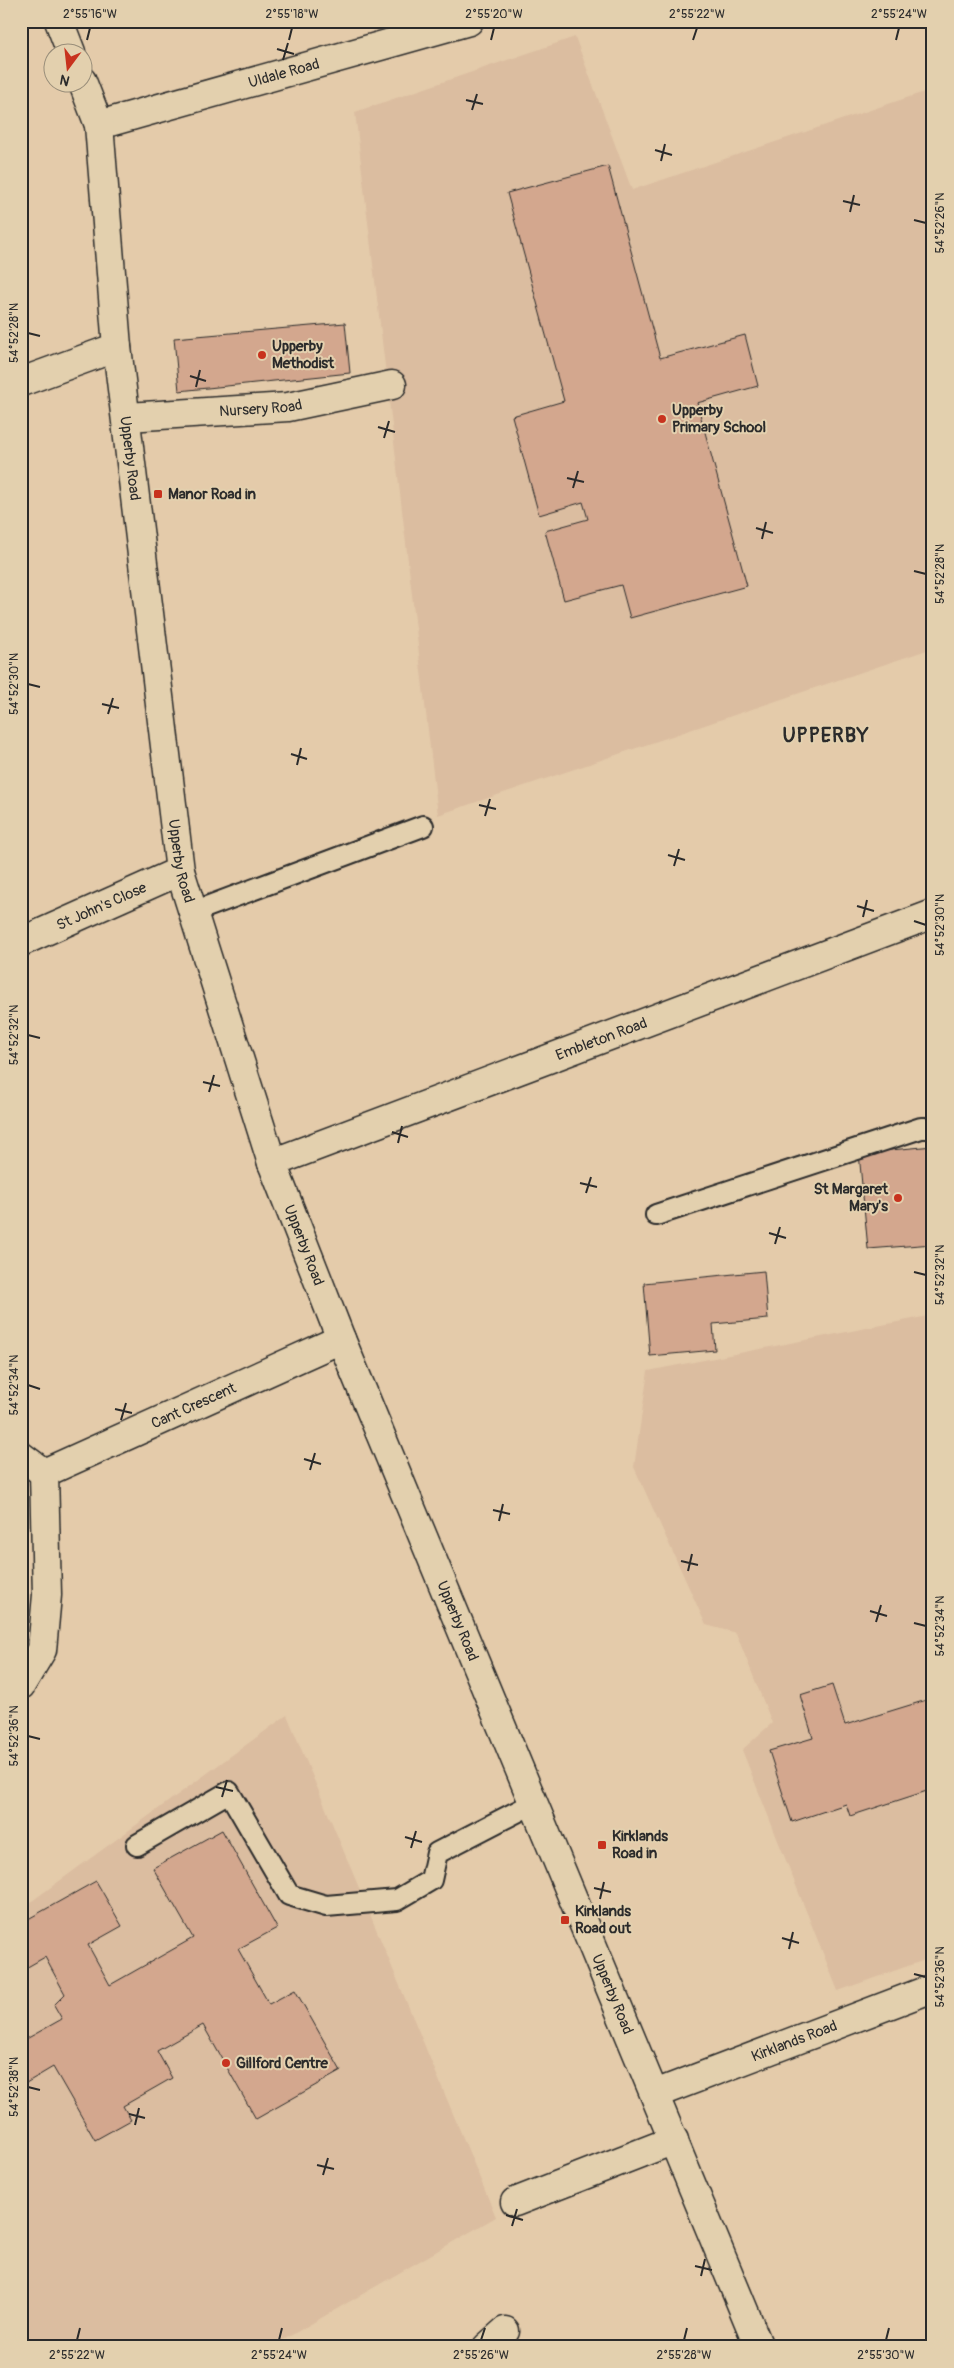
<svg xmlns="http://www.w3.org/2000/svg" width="954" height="2368" viewBox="0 0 954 2368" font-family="Pangolin,sans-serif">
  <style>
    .built { fill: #dbbda0 }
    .building { fill: #d3a78e; stroke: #2b2b2b }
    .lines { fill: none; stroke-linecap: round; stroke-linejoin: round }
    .lane-casing { stroke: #2b2b2b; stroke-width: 24 }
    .street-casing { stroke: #2b2b2b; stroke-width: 31 }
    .secondary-casing { stroke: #2b2b2b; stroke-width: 31 }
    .lane { stroke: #e3d0ae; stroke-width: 20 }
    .street { stroke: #e3d0ae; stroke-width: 28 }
    .secondary { stroke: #e3d0ae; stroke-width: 28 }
    .ticks { fill: none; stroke: #2b2b2b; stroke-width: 2 }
    .poi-dot { fill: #c8321e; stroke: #e3d0ae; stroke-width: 2 }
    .labels { text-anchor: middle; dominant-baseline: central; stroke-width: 4; stroke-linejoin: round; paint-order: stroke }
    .street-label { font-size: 15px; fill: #2b2b2b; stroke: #e3d0ae }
    .poi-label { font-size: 15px; font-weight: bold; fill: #2b2b2b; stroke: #e3d0ae; text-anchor: start }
    .district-label { font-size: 20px; font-weight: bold; letter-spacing: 1px; fill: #2b2b2b; stroke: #e3d0ae }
    .neatline { fill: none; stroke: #2b2b2b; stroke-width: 2 }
    .ticks-label { font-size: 12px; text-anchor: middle; fill: #2b2b2b }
  </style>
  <rect width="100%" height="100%" fill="#e4cbaa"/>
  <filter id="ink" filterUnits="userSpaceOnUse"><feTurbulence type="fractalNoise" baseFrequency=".02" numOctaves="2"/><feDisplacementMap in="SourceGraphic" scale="10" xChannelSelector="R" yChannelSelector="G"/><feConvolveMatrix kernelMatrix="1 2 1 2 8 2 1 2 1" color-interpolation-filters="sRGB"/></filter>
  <g filter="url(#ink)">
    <g class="built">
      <polygon points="575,37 632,190 933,89 933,648 438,815 355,112"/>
      <polygon points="933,1315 933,1957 838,1991 742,1750 772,1723 736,1633 706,1625 634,1467 648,1371"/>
      <polygon points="287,1715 496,2217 271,2347 21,2347 21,1909"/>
    </g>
    <g class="building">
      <polygon points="608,166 660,358 745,335 758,386 697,403 747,586 630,618 621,585 564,600 545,531 588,519 583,502 539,515 512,416 564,401 507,193"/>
      <polygon points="345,323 350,373 179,391 174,338"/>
      <polygon points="933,1146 933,1244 868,1249 859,1153"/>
      <polygon points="764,1271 768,1319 713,1324 715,1350 650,1356 644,1283"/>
      <polygon points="832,1685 845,1725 933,1698 933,1789 850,1816 846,1804 792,1822 769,1751 813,1738 800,1695"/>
      <polygon points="222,1830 277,1928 238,1949 269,2004 295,1990 341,2071 256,2119 203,2025 157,2051 172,2078 123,2106 131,2120 95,2140 53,2067 21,2086 21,2042 62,2019 54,2005 65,1994 45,1957 24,1969 21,1964 21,1923 96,1881 122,1926 88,1945 110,1985 193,1938 153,1868"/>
    </g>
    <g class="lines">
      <g class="lane-casing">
        <g id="lane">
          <polyline points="193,912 423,826"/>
          <polyline points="656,1215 921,1128 933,1128"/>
          <polyline points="137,1845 229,1792 289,1895 326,1906 397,1900 431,1880 437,1853 534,1803"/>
        </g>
      </g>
      <g class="street-casing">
        <g id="street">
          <path id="s1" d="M99,125L469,21"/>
          <polyline points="21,382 117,347"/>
          <path id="s2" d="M127,417L288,407L392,385"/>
          <path id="s3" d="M21,942L180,871"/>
          <path id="s4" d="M272,1163L933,914"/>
          <polyline points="21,1456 44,1473"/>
          <path id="s5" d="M44,1473L341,1339"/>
          <polyline points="21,1685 42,1650 47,1595 44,1473"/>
          <path id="s6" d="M655,2094L933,1988"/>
          <polyline points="515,2202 674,2140"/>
          <polyline points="487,2347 505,2331"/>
        </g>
      </g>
      <g class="secondary-casing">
        <g id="secondary">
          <polyline points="59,21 71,52"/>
          <path id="s7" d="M82,81L99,125L117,347L180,871L272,1163L341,1339L759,2347"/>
        </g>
      </g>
      <use href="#lane" class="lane"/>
      <use href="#street" class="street"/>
      <use href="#secondary" class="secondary"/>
    </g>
  </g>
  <path class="ticks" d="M87,40L90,28M289,40L292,28M491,40L494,28M693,40L697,28M896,40L899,28M277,49L294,54M283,60L288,43M466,100L483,104M472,110L477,94M655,150L672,155M661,161L665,144M843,201L860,205M850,212L854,195M914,220L926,223M28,333L40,336M190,376L206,381M196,387L200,370M378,427L395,432M384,438L389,421M567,478L584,482M573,488L578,471M756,528L773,533M762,539L766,522M914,571L926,574M28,684L40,687M102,704L119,708M108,714L113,698M291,754L307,759M297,765L301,748M479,805L496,809M485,816L490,799M668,855L685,860M674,866L679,849M857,906L874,911M863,917L867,900M914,921L926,925M28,1035L40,1038M203,1082L220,1086M209,1092L214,1075M392,1132L408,1137M398,1143L402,1126M580,1183L597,1187M586,1193L591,1177M769,1233L786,1238M775,1244L780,1227M914,1272L926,1275M28,1385L40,1389M115,1409L132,1413M121,1420L126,1403M304,1459L321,1464M310,1470L315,1453M493,1510L510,1514M499,1521L503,1504M681,1561L698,1565M688,1571L692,1554M870,1611L887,1616M876,1622L881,1605M914,1623L926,1626M28,1736L40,1739M216,1787L233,1791M222,1797L227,1780M405,1837L422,1842M411,1848L416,1831M594,1888L611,1892M600,1899L604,1882M782,1938L799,1943M789,1949L793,1932M914,1974L926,1977M28,2087L40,2090M129,2114L145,2118M135,2125L139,2108M317,2165L334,2169M323,2175L328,2158M506,2215L523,2220M512,2226L517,2209M695,2266L712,2270M701,2276L705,2259M77,2340L80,2328M279,2340L282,2328M481,2340L485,2328M684,2340L687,2328M886,2340L889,2328"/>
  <g class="poi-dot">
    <circle cx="262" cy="355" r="5"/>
    <circle cx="662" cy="419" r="5"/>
    <rect x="153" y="489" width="10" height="10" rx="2.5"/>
    <circle cx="898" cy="1198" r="5"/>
    <rect x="597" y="1840" width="10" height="10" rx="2.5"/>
    <rect x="560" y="1915" width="10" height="10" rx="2.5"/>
    <circle cx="226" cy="2063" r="5"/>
  </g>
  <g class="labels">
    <g class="street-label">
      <text stroke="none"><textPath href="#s1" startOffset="192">Uldale Road</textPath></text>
      <text stroke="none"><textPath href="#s2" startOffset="134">Nursery Road</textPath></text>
      <text stroke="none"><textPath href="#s7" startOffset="382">Upperby Road</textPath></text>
      <text stroke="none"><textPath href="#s7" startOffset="788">Upperby Road</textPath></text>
      <text stroke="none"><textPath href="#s3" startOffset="88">St John's Close</textPath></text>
      <text stroke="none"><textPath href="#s4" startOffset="352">Embleton Road</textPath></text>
      <text stroke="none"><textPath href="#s7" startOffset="1192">Upperby Road</textPath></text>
      <text stroke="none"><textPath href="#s5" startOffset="164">Cant Crescent</textPath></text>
      <text stroke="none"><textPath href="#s7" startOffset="1598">Upperby Road</textPath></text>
      <text stroke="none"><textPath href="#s7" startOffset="2002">Upperby Road</textPath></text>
      <text stroke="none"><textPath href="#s6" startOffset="149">Kirklands Road</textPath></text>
    </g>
    <g class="poi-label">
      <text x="272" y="346">Upperby<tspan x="272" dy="17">Methodist</tspan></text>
      <text x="672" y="410">Upperby<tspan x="672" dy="17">Primary School</tspan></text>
      <text x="168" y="494">Manor Road in</text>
      <text x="888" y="1189" text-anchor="end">St Margaret<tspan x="888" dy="17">Mary's</tspan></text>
      <text x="612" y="1836">Kirklands<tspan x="612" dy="17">Road in</tspan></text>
      <text x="575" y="1911">Kirklands<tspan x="575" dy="17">Road out</tspan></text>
      <text x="236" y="2063">Gillford Centre</text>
    </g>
    <g class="district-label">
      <text x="826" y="735">UPPERBY</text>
    </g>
  </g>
  <rect width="954" height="2368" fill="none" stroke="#e3d0ae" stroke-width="55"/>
  <g transform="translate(68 68) rotate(195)"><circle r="24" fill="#e3d0ae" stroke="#998e7a"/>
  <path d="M0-4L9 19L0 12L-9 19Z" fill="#c8321e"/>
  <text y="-8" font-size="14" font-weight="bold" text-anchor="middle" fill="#2b2b2b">N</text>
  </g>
  <rect x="28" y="28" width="898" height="2312" class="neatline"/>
  <g class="ticks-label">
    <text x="90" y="18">2°55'16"W</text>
    <text x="292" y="18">2°55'18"W</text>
    <text x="494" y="18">2°55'20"W</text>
    <text x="697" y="18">2°55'22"W</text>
    <text x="899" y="18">2°55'24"W</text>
    <text transform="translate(940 223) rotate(-90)" y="4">54°52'26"N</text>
    <text transform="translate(14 333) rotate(-90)" y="4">54°52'28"N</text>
    <text transform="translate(940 574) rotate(-90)" y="4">54°52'28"N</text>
    <text transform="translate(14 684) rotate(-90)" y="4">54°52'30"N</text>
    <text transform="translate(940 925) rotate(-90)" y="4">54°52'30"N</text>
    <text transform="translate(14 1035) rotate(-90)" y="4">54°52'32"N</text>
    <text transform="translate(940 1275) rotate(-90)" y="4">54°52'32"N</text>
    <text transform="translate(14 1385) rotate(-90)" y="4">54°52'34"N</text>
    <text transform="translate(940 1626) rotate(-90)" y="4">54°52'34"N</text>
    <text transform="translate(14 1736) rotate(-90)" y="4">54°52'36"N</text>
    <text transform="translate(940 1977) rotate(-90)" y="4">54°52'36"N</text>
    <text transform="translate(14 2087) rotate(-90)" y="4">54°52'38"N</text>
    <text x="77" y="2359">2°55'22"W</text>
    <text x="279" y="2359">2°55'24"W</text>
    <text x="481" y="2359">2°55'26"W</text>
    <text x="684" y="2359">2°55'28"W</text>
    <text x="886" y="2359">2°55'30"W</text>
  </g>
</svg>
